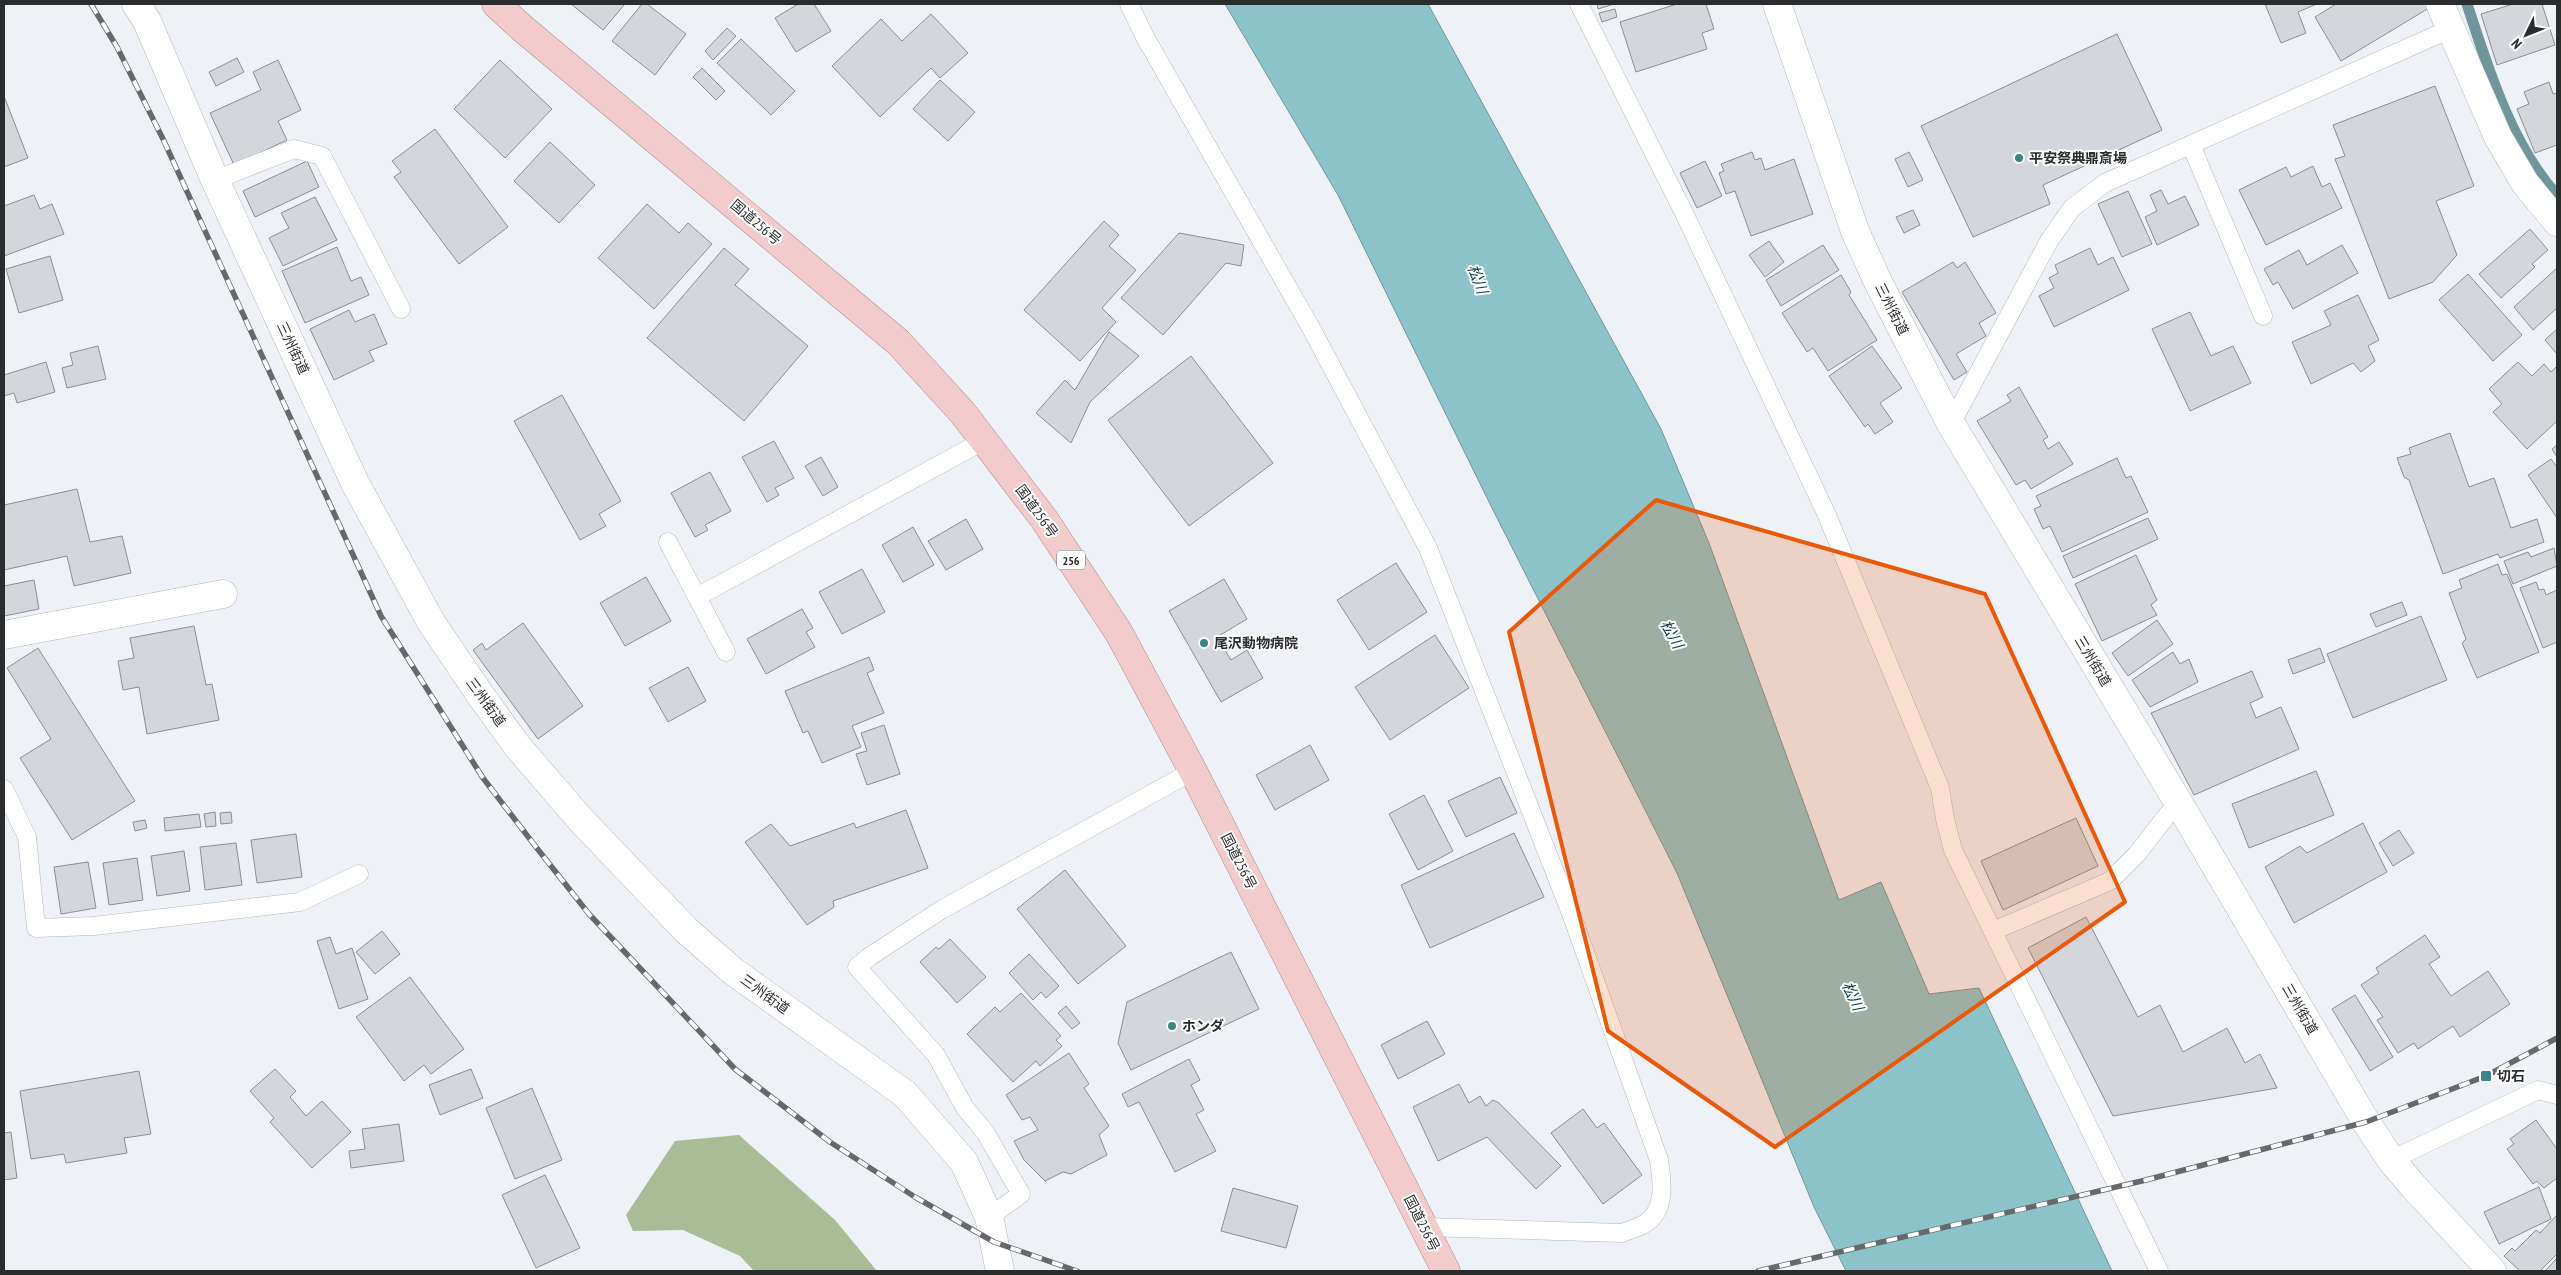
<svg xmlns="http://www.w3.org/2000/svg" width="2561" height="1275" viewBox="0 0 2561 1275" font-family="'PT Sans Narrow','Noto Sans JP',sans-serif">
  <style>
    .forest { fill: #a9bc95 }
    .water { fill: #8cc3c9; stroke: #6f969a }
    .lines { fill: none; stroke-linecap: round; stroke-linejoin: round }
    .stream { stroke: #6f969a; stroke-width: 11 }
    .building { fill: #d3d6da; stroke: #8c8f92 }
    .service-casing { stroke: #b5b8bc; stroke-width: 19 }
    .minor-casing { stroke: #b5b8bc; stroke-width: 29 }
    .trunk-casing { stroke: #ac8b8d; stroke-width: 29 }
    .service { stroke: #fff; stroke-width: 18 }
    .minor { stroke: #fff; stroke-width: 28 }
    .trunk { stroke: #f4cbcc; stroke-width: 28 }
    .rail-casing { stroke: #66686b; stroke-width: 5.5 }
    .rail { stroke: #fefefe; stroke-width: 4; stroke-dasharray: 11; stroke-linecap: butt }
    .marked { fill: #e8590c; fill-opacity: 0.2; stroke: #e8590c; stroke-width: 4; stroke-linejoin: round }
    .poi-dot { fill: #3c8488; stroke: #fefefe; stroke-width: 2 }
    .labels { text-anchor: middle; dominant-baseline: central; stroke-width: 4; stroke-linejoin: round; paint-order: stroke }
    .shield { fill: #fefefe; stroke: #6a6b6c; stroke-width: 1 }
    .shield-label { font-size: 12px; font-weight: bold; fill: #2b2c2e }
    .poi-label { font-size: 14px; font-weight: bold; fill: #2b2c2e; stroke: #fefefe; text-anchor: start }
    .street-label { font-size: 14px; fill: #2b2c2e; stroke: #fefefe }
    .water-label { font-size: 15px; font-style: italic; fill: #0f4247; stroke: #fefefe }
  </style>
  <rect width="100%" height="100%" fill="#eef1f5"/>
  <polygon class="forest" points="739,1135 835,1220 877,1271 754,1271 740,1256 683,1230 633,1231 626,1215 675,1141"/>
  <polygon class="water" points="1225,4 1428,4 1661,429 1709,543 1839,900 1881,882 1929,994 1979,988 2112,1271 1846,1271 1814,1207 1677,873 1492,508 1338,195"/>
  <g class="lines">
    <path class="stream" d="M2467,4C2488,68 2511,145 2557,195"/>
  </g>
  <g class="building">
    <polygon points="571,4 625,4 603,30"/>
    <polygon points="642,4 647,4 686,34 655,75 612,41"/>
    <polygon points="798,4 814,4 831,31 796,52 775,18"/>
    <polygon points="1597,4 1614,4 1598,9"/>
    <polygon points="1677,4 1706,4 1714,29 1702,33 1707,49 1636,72 1620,22"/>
    <polygon points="2265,4 2317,4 2298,12 2306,33 2281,43"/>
    <polygon points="2336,4 2426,4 2429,8 2341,61 2315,17"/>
    <polygon points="2513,4 2542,4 2555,45 2497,65 2481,14"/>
    <polygon points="1615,9 1617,17 1602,22 1599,13"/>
    <polygon points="931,14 968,53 940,78 931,68 880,117 832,66 881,19 902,41"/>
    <polygon points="727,28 736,36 713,60 705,51"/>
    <polygon points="2117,34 2162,130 2043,185 2050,204 1973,237 1921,126"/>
    <polygon points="741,39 795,91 771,115 717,63"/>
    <polygon points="237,58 244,72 216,86 209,72"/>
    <polygon points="278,60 301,110 278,121 287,140 234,165 210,113 261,90 253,72"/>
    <polygon points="500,60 552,109 505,158 454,109"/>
    <polygon points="702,68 725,91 716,100 693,77"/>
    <polygon points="940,80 975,112 948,141 913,109"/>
    <polygon points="2549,82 2553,94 2557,93 2557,145 2535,153 2517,109 2529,104 2524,92"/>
    <polygon points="2435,86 2474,186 2436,201 2457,255 2433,282 2389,299 2335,159 2345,156 2333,125"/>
    <polygon points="4,96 28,158 4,167"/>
    <polygon points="435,129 508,227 459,264 394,177 401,172 392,161"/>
    <polygon points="550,142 595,185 559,223 514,181"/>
    <polygon points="1752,152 1755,160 1761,158 1765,170 1794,159 1813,214 1751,236 1735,191 1726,194 1719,173 1724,171 1721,164"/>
    <polygon points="1909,152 1923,180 1908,187 1895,159"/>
    <polygon points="307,161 319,187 255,217 243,191"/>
    <polygon points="1705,161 1722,196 1697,208 1680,173"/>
    <polygon points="2313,166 2322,187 2330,183 2342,208 2266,245 2239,190 2286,167 2291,177"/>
    <polygon points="2161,190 2168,204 2185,196 2199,225 2157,245 2145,217 2157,211 2150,195"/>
    <polygon points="2128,191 2152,244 2122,257 2098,204"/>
    <polygon points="34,195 40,209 52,204 64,234 4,256 4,206"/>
    <polygon points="315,197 337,240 283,266 269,238 289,228 281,213"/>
    <polygon points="647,204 679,233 688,223 712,244 654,309 598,258"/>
    <polygon points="1913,210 1920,225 1904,233 1896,217"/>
    <polygon points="1104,221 1119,235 1109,246 1136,270 1102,308 1116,322 1080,361 1024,310"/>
    <polygon points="2530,229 2548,250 2532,264 2535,267 2501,298 2479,274"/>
    <polygon points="1179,233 1244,245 1241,266 1226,263 1163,335 1121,298"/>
    <polygon points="1769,241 1784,262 1765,277 1749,255"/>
    <polygon points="1823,245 1839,270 1781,306 1766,280"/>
    <polygon points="2342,245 2358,273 2293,309 2278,282 2273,285 2264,269 2299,250 2307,265"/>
    <polygon points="337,247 351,281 361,277 369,295 305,323 282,271"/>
    <polygon points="724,248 749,269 735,285 808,346 744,421 647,338"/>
    <polygon points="2090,248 2098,265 2113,257 2129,290 2054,327 2039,296 2054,288 2049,278 2058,273 2055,265"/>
    <polygon points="50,256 63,300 19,313 6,269"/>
    <polygon points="1953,262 1957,268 1965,262 1996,313 1979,323 1986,336 1956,354 1967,372 1954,380 1902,292"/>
    <polygon points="2557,268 2557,308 2533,330 2514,307"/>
    <polygon points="2468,274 2522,335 2493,361 2439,300"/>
    <polygon points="1841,275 1851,292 1849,295 1877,340 1828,371 1813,348 1807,352 1782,313"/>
    <polygon points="2358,295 2379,340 2368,346 2375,361 2361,372 2353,363 2311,384 2292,342 2331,325 2324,311"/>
    <polygon points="349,310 355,322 374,314 387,344 369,351 374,361 334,380 310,329"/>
    <polygon points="2190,312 2211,356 2233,346 2251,383 2190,411 2152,329"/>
    <polygon points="2557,329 2557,354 2545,340"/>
    <polygon points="1109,332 1139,356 1090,402 1071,443 1036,413 1065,380 1075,390"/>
    <polygon points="98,346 106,379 67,388 62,368 73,365 70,353"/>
    <polygon points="1872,346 1902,388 1880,403 1893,422 1875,434 1868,424 1865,427 1829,376"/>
    <polygon points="1191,356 1273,463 1189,526 1108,420"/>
    <polygon points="46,362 55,392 17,403 14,393 4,396 4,375"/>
    <polygon points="2518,362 2532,376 2544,364 2551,372 2557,366 2557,421 2527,449 2493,412 2502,404 2489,389"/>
    <polygon points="2019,387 2048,437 2043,440 2048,449 2059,442 2073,464 2031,489 2025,480 2016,485 1977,421 2011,401 2007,395"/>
    <polygon points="562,395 621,501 599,514 606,526 580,540 514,421"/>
    <polygon points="2450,433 2469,487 2494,478 2511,528 2537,519 2544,542 2500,558 2498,554 2443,574 2409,480 2404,477 2397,458 2411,454 2409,448"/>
    <polygon points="774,441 794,478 775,488 779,495 767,502 742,457"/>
    <polygon points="2557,445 2557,457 2552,449"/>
    <polygon points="821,457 838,487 823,496 805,466"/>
    <polygon points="2117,458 2126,478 2131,476 2148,512 2062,552 2050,526 2043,529 2034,509 2041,506 2036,496"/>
    <polygon points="2551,459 2557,467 2557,518 2528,475"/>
    <polygon points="710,472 731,511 705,525 708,530 695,537 671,493"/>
    <polygon points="77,489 90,542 122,536 131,573 74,586 67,556 4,570 4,505"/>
    <polygon points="2148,518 2158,539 2073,578 2063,556"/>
    <polygon points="966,519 983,549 946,570 928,541"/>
    <polygon points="913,527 934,565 903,582 882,545"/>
    <polygon points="2554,548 2557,566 2513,584 2504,561 2528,552 2531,557"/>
    <polygon points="2136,555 2157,600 2151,605 2157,615 2102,641 2075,584"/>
    <polygon points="1396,563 1427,612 1369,650 1337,600"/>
    <polygon points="2498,564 2502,575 2507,574 2539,652 2477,678 2462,643 2466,639 2449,593 2462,588 2459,580"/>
    <polygon points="862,569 885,612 842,634 819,592"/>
    <polygon points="646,577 671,621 625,646 600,603"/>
    <polygon points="1224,579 1247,619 1217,637 1231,660 1247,650 1263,678 1221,702 1169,611"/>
    <polygon points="34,580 39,609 4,616 4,586"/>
    <polygon points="2536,582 2539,590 2544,589 2546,595 2557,590 2557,642 2543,648 2520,588"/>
    <polygon points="2402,602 2407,615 2376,627 2370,614"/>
    <polygon points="802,609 813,628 806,632 815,647 766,674 747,639"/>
    <polygon points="2421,616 2447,680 2353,718 2327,654"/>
    <polygon points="2157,620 2173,644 2128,676 2112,653"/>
    <polygon points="523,623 583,706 538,739 473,650 482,643 486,650"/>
    <polygon points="194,626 206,685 212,684 219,720 147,734 139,687 123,690 118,661 134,658 130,638"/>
    <polygon points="1435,635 1469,688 1390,740 1355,687"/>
    <polygon points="38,648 135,801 72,840 20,758 51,739 7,668"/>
    <polygon points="2320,648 2325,662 2293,674 2288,660"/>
    <polygon points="2173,652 2180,664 2189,659 2198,682 2150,707 2132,680"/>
    <polygon points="869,657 874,670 867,673 884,713 852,726 861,747 822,763 808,731 803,733 785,691"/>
    <polygon points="688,667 706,701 668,722 649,688"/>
    <polygon points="2252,671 2263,697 2250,703 2256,718 2281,707 2299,749 2194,795 2151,713"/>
    <polygon points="884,725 900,774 867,785 856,754 867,751 861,733"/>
    <polygon points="1310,745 1329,780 1275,810 1256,775"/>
    <polygon points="2316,771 2334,815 2249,848 2232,804"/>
    <polygon points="1500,777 1517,813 1466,837 1448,801"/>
    <polygon points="1424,795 1453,851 1418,870 1389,814"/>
    <polygon points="906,810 928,868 833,901 834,907 807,925 745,842 771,824 790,846 854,823 856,828"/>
    <polygon points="215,812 216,826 206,827 204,814"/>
    <polygon points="231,812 232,823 221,824 220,813"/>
    <polygon points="199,814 201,827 165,831 164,818"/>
    <polygon points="2076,818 2098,866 2003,910 1981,861"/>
    <polygon points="145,820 147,828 135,831 133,822"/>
    <polygon points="2363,823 2387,872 2294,923 2265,867 2300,846 2307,853"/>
    <polygon points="2399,830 2414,853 2393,866 2379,843"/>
    <polygon points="1514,833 1544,897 1430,948 1401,885"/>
    <polygon points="296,834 302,877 257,883 251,840"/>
    <polygon points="236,843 242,885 205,890 200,847"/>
    <polygon points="184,851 190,891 157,896 151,856"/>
    <polygon points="137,858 143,900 109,905 103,863"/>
    <polygon points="88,862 96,908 61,914 54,867"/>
    <polygon points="1065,870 1126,946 1078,984 1017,909"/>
    <polygon points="2086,917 2138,1017 2160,1005 2183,1052 2227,1028 2245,1063 2260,1054 2277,1088 2113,1116 2028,948"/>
    <polygon points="382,931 400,954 375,974 356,952"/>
    <polygon points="2425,935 2440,957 2429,964 2451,996 2488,971 2510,1004 2460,1037 2453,1026 2418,1049 2414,1043 2398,1053 2377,1020 2383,1017 2361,985 2379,973 2376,968"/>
    <polygon points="330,937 336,954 352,948 368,999 339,1009 317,941"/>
    <polygon points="950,939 986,977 957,1003 920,962 936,947 939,949"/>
    <polygon points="1231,952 1259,1009 1131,1070 1118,1043 1127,1002"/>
    <polygon points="1029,954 1059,986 1046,998 1041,992 1033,1000 1009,973"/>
    <polygon points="410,977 464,1049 431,1074 424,1065 404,1081 356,1017"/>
    <polygon points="1021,993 1061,1036 1056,1040 1062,1046 1040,1066 1036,1061 1013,1082 967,1034 995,1007 1000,1012"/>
    <polygon points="2355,995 2393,1057 2370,1071 2332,1009"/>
    <polygon points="1066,1006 1080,1023 1072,1029 1058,1013"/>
    <polygon points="1427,1021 1445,1054 1398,1079 1381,1045"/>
    <polygon points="1069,1053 1089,1084 1084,1088 1109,1126 1099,1135 1107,1155 1071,1174 1063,1172 1045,1181 1024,1160 1014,1141 1038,1130 1030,1117 1022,1120 1006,1095"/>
    <polygon points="1189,1059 1200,1080 1191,1085 1204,1110 1196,1114 1216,1151 1175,1172 1139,1102 1128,1107 1122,1094"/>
    <polygon points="275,1069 296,1091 290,1097 306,1116 322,1101 351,1132 312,1168 270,1122 274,1118 250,1091"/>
    <polygon points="471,1069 483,1098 440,1115 429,1085"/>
    <polygon points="139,1071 151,1134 124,1138 127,1153 66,1163 64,1154 31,1159 20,1091"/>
    <polygon points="1459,1084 1469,1103 1480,1096 1486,1106 1493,1100 1499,1103 1561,1166 1536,1189 1487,1137 1438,1161 1413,1107"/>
    <polygon points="532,1088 562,1160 515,1179 486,1108"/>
    <polygon points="1583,1109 1597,1128 1604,1123 1642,1175 1603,1204 1551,1133"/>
    <polygon points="2536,1120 2557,1149 2557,1178 2544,1188 2537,1181 2533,1184 2507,1149 2514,1144 2510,1139"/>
    <polygon points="399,1124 404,1161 351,1168 349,1151 365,1149 362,1129"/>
    <polygon points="11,1132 17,1178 4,1180 4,1133"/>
    <polygon points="545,1175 580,1248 536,1268 502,1195"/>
    <polygon points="2539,1187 2551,1219 2499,1244 2484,1212"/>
    <polygon points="1233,1188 1298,1206 1286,1248 1221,1231"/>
    <polygon points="2557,1215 2557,1254 2540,1271 2520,1271 2504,1256 2512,1248 2515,1251 2536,1230 2540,1233"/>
    <polygon points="2557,1258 2557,1271 2545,1271"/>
  </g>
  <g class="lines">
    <g class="service-casing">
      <g id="service">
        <path d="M1129,4L1145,37L1311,328L1428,548L1572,916L1659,1160C1662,1181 1667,1211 1644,1224C1638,1228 1629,1230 1622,1233L1424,1227"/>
        <polyline points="1579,4 1685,215 1826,513 1940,788 1945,819 1953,850 2159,1271"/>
        <polyline points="2191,145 2263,316"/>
        <polyline points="215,180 294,149 322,156 401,309"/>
        <polyline points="1951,424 2049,241 2072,208 2105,183 2450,29"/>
        <polyline points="668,542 726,652"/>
        <polyline points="697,597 983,441"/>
        <polyline points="4,789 27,837 36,928 94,926 300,902 359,874"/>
        <polyline points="1993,931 2110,881 2137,854 2168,814 2181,807"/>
        <polyline points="2391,1160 2538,1090 2557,1095"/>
        <polyline points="989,1217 1021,1194 985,1132 965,1108 936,1055 857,967 869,957 941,910 1193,771"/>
      </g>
    </g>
    <g class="minor-casing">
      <g id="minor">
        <polyline points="136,4 147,21 215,180 355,483 431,622 481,696 518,747 581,820 686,930 734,972 905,1094 964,1162 989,1217 1000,1271"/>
        <polyline points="1777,4 1855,231 1877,280 1951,424 2181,807 2366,1122 2391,1160 2414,1187 2492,1271"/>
        <polyline points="2440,4 2498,137 2525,183 2557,222"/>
        <polyline points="4,635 223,594"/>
      </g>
    </g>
    <g class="trunk-casing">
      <polyline id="trunk" points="496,4 522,28 898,342 962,412 1044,519 1119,633 1193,771 1446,1271"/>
    </g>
    <use href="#service" class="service"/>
    <use href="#minor" class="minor"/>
    <use href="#trunk" class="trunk"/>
    <g class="rail-casing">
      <g id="rail">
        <polyline points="91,4 117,47 163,139 381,616 483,778 536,847 589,914 735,1069 830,1142 915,1197 994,1242 1077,1271"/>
        <polyline points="1758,1271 2146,1180 2366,1122 2486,1076 2557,1038"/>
      </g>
    </g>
    <use href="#rail" class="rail"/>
  </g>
  <path class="marked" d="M1656,500L1985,594L2125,902L1775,1147L1608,1031L1509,632Z"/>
  <g class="poi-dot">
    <circle cx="2019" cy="158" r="5"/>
    <circle cx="1204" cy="643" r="5"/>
    <circle cx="1172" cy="1026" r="5"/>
    <rect x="2480" y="1070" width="12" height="12" rx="2.5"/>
  </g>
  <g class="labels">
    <rect class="shield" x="1057" y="550.5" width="28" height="19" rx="4"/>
    <g class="shield-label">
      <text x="1071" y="560">256</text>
    </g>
    <g class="poi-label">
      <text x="2029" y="158">平安祭典鼎斎場</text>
      <text x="1214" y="643">尾沢動物病院</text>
      <text x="1182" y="1026">ホンダ</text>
      <text x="2497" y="1076">切石</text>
    </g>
    <g class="street-label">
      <text transform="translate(756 222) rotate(40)">国道256号</text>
      <text transform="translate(1892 309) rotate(63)">三州街道</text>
      <text transform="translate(293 348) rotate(65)">三州街道</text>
      <text transform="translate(1037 511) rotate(54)">国道256号</text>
      <text transform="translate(2093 661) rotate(59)">三州街道</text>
      <text transform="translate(486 702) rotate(54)">三州街道</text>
      <text transform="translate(1239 861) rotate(63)">国道256号</text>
      <text transform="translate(765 994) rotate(36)">三州街道</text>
      <text transform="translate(2300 1009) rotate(60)">三州街道</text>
      <text transform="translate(1422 1223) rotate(63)">国道256号</text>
    </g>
    <g class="water-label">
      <text transform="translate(1478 279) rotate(69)">松川</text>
      <text transform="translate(1672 634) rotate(61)">松川</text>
      <text transform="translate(1853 996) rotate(65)">松川</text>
    </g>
  </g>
  <rect width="2561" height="1275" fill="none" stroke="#2b2c2e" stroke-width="10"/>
  <g transform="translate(2526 35) rotate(227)" stroke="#fefefe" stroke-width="4" paint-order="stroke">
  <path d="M0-4L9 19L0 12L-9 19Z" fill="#2b2c2e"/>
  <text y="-8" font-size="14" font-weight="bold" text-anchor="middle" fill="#2b2c2e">N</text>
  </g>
</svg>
